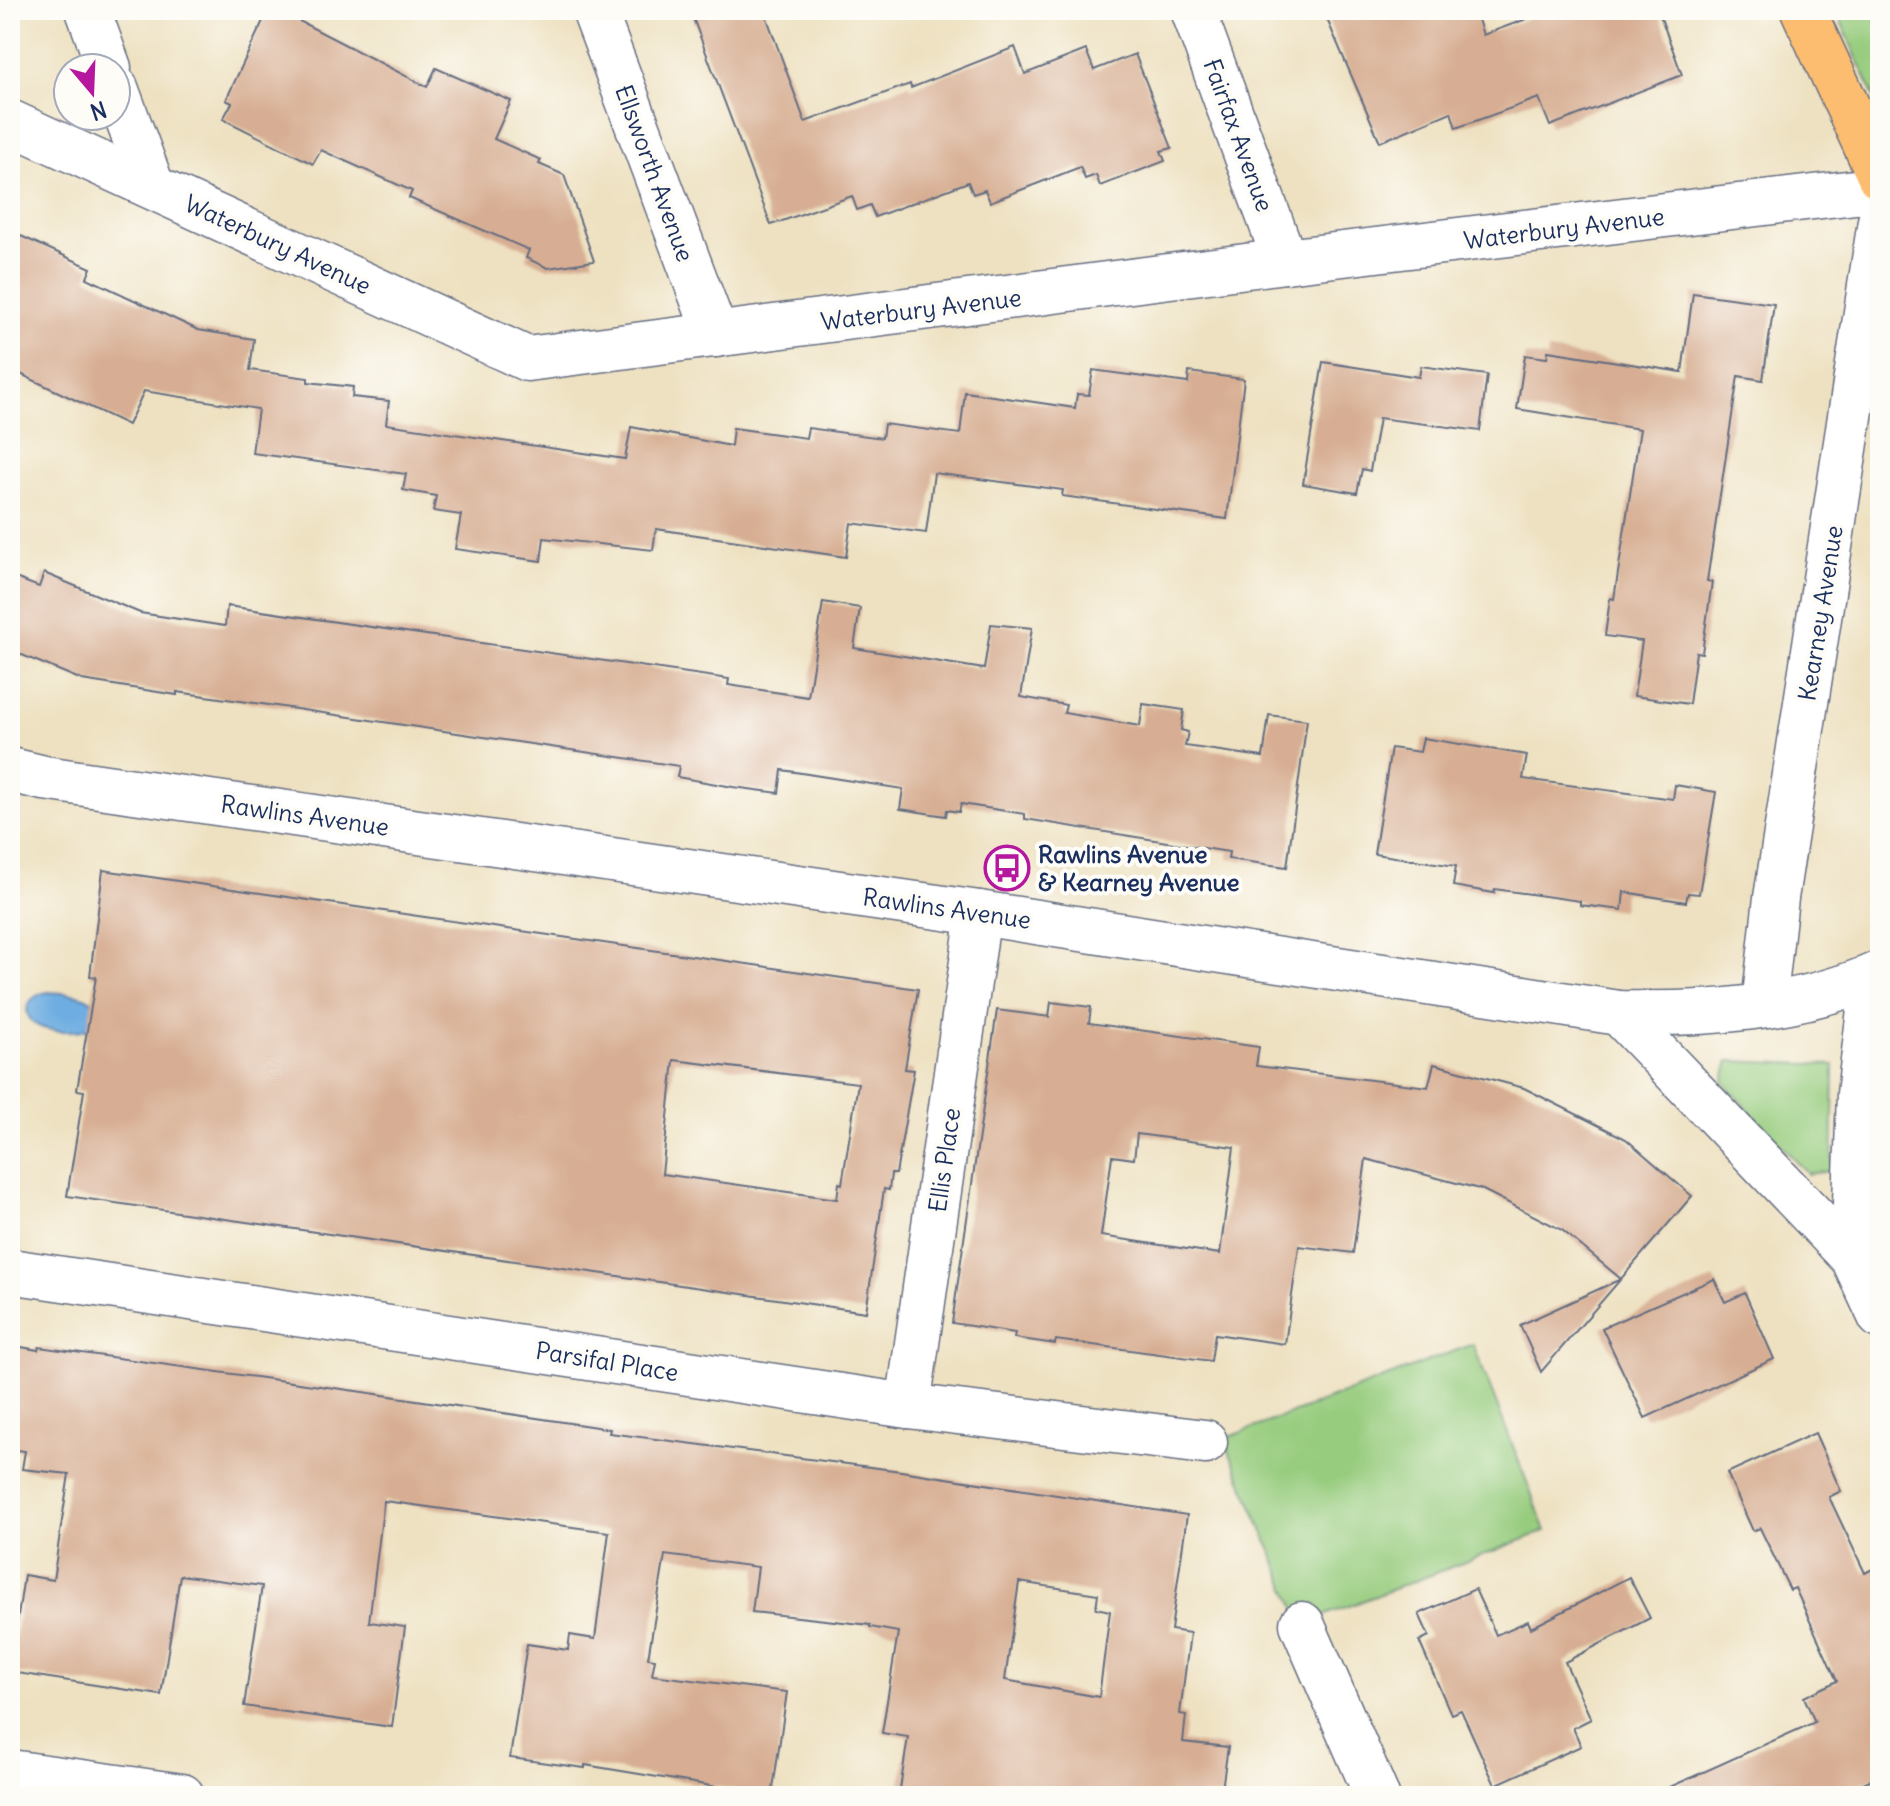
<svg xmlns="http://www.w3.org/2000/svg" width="1890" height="1806" viewBox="0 0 1890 1806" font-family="Delius,sans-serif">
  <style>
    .green { fill: #97cc7e; stroke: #597e6e; stroke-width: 2 }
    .water { fill: #6eade1; stroke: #446ea0; stroke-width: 2 }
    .building { fill: #d7ae93; fill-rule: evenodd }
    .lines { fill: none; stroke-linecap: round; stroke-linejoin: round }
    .minor-casing { stroke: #656d81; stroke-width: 47 }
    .major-casing { stroke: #656d81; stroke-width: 47 }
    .minor { stroke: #fff; stroke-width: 44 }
    .major { stroke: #fcbd6f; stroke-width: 44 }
    .labels { text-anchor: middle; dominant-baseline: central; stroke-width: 8; stroke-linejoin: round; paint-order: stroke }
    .street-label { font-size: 24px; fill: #1b2f5e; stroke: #fdfcf7 }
    .poi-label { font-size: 24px; font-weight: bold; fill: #1b2f5e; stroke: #fdfcf7; text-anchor: start }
  </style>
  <rect width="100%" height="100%" fill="#fdfcf7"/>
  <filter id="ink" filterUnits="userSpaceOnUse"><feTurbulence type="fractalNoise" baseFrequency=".0125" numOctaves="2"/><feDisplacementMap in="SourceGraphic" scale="16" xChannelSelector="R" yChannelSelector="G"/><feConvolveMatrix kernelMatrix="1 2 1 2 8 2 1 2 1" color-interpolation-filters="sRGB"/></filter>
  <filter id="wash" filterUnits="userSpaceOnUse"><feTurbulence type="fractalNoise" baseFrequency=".006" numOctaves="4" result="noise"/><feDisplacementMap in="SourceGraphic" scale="32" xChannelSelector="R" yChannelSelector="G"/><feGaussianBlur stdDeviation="1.8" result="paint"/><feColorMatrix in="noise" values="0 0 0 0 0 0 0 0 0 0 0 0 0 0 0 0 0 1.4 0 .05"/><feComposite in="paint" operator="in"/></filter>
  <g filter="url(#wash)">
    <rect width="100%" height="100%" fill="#eee1c1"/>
    <g class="green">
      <polygon points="1836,10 1880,10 1880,111"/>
      <polygon points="1729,1061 1834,1065 1832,1171 1808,1174 1723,1082"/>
      <polygon points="1473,1344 1546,1531 1302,1624 1224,1439"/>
    </g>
    <path class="water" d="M49,992C67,994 87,992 97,1007L94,1025C83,1034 43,1033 33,1022C19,1008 34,993 49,992Z"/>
    <g id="blocks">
      <g class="building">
        <polygon points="268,10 278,10 427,87 436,68 511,101 494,139 541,160 539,164 564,175 594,261 548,268 526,258 529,250 409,198 412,191 321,150 313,164 223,119 232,103 226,100"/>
        <polygon points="690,10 764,10 805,122 910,84 911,88 1015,47 1025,74 1086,50 1094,70 1135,54 1172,148 1161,151 1165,161 1100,186 1096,175 1085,179 1080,167 990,202 985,190 973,194 968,182 875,217 870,205 857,210 852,196 771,225"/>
        <polygon points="1323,10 1475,10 1483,35 1551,10 1658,10 1682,75 1550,126 1539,98 1456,128 1451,112 1380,142"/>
        <polygon points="10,231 91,268 87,278 198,330 254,339 250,370 308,378 308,382 353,387 352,397 389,401 386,424 625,459 631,427 731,446 733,428 806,438 808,428 882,438 884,424 960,434 965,392 1075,408 1077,394 1089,395 1093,370 1188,383 1189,372 1244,379 1227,519 1062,496 1063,490 934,473 926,533 851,523 846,557 656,529 653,550 544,538 541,561 455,549 461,515 433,511 436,496 403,490 406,474 252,453 258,409 144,391 128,425 10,369"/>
        <polygon points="1693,293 1774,304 1763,380 1738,376 1707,581 1712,582 1702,653 1696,652 1689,704 1634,696 1642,641 1605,636 1610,598 1614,599 1640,429 1517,409 1525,355 1547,358 1548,351 1682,372"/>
        <polygon points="1323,362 1419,377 1421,366 1487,375 1480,431 1379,418 1370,471 1362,469 1357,493 1303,484"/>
        <polygon points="44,573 140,613 225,626 227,606 729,679 728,685 808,697 823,602 860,608 854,648 984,669 991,624 1032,628 1021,697 1066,705 1064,713 1140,726 1143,704 1184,710 1181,730 1188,732 1185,746 1263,757 1269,715 1307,720 1287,867 1228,859 1229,852 1025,819 1025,814 961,804 959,812 947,810 946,816 900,809 903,789 782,770 779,793 733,787 677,777 679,766 276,706 177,692 177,695 82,680 10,650 10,576 39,587"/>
        <polygon points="1423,738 1527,755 1523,779 1673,799 1675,785 1716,792 1699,894 1688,893 1686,902 1624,892 1622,910 1580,905 1580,901 1495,889 1494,893 1453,886 1456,866 1374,854 1391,748 1420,752"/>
        <path d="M103,870L918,989L905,1069L914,1070L896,1174H891L889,1190L884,1189L866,1312L67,1196L84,1091L77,1090L96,977L90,976ZM674,1060L858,1083L842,1184L839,1183L837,1199L662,1174Z"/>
        <path d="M1051,1002L1091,1007L1089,1023L1259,1047L1256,1066L1428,1087L1434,1064L1524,1088L1626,1139L1692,1196L1541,1372L1520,1325L1621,1279L1562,1230L1483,1190L1366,1159L1353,1253L1299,1246L1285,1344L1215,1334L1211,1361L1056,1340L1055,1344L1014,1338L1015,1333L952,1323L997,1010L1049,1017ZM1137,1134L1234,1147L1220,1254L1101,1236L1112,1156L1134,1159Z"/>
        <polygon points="1714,1279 1725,1302 1745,1293 1774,1359 1645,1418 1602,1328"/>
        <path d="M10,1345L38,1350L39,1347L363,1392L610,1429L609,1433L901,1471L1187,1515L1171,1630L1190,1633L1180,1714L1186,1715L1183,1742L1228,1747L1221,1796H899L908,1737L882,1733L898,1632L870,1627V1625L752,1612L758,1567L665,1555L648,1658L655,1659L652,1675L787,1692L772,1796L585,1765V1768L510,1758L527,1644L568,1650L570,1635L595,1639L609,1532L384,1501L369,1622L405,1627L392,1727L244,1706L262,1586L180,1575L161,1695L10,1672L24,1575L53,1580L69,1474L22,1469L25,1451L10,1449ZM1019,1582L1098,1594L1096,1608L1110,1611L1099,1697L1005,1680Z"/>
        <polygon points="1815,1433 1841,1491 1829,1497 1865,1573 1880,1565 1880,1775 1834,1796 1650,1796 1815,1722 1804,1697 1837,1681 1795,1588 1790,1590 1760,1528 1753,1531 1727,1473"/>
        <polygon points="1629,1577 1650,1618 1565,1662 1591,1719 1573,1728 1581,1746 1495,1785 1461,1710 1451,1714 1419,1641 1429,1636 1419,1614 1475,1589 1496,1635 1528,1621 1531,1628"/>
      </g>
    </g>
  </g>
  <g filter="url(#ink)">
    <use href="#blocks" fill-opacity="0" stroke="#656d81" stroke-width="2"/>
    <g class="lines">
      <g class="minor-casing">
        <g id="minor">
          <polyline points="88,10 109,68"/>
          <polyline points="594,10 716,335"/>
          <polyline points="1193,10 1285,261"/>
          <polyline points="116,88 152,186"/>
          <polyline points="10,122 527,359 1285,261 1880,189"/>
          <path d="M10,770L44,778L979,913L1619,1013C1707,1015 1798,1009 1880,973"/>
          <polyline points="1764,1005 1776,898 1880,221"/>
          <polyline points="1619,1013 1853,1258 1880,1316"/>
          <polyline points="1853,1258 1859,1094 1873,976"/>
          <polyline points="10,1271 908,1406 1205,1442"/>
          <polyline points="908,1406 979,913"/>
          <polyline points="1302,1624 1377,1796"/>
          <polyline points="10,1772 182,1796"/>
        </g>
      </g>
      <g class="major-casing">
        <polyline id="major" points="1803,10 1880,177"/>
      </g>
      <use href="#minor" class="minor"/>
      <use href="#major" class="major"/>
    </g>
  </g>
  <defs>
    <g id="bus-ring" transform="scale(2.3)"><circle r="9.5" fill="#fdfcf7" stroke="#b5179e" stroke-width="1.5"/><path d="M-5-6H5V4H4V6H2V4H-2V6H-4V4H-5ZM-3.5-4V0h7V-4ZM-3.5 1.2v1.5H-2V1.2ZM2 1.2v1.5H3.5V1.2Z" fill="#b5179e"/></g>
  </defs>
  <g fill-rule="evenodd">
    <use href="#bus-ring" x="1007" y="868"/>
  </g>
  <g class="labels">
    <g class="street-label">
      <text transform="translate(1239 135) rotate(70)">Fairfax Avenue</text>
      <text transform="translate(655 173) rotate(70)">Ellsworth Avenue</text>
      <text transform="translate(1564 228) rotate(-7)">Waterbury Avenue</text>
      <text transform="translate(278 244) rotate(25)">Waterbury Avenue</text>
      <text transform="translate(921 309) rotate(-7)">Waterbury Avenue</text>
      <text transform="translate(1820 613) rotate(-81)">Kearney Avenue</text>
      <text transform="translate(305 815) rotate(8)">Rawlins Avenue</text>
      <text transform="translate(947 908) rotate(8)">Rawlins Avenue</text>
      <text transform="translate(944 1160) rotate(-82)">Ellis Place</text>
      <text transform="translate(607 1361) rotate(9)">Parsifal Place</text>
    </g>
    <g class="poi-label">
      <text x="1038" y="854">Rawlins Avenue<tspan x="1038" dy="28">&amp; Kearney Avenue</tspan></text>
    </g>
  </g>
  <rect width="1890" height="1806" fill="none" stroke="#fdfcf7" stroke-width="40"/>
  <g transform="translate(92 92) rotate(161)"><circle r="38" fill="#fdfcf7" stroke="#a3aaba" stroke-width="2"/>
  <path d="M0-6L14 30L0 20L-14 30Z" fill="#b5179e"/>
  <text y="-12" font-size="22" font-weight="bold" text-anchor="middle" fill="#1b2f5e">N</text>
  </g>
</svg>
